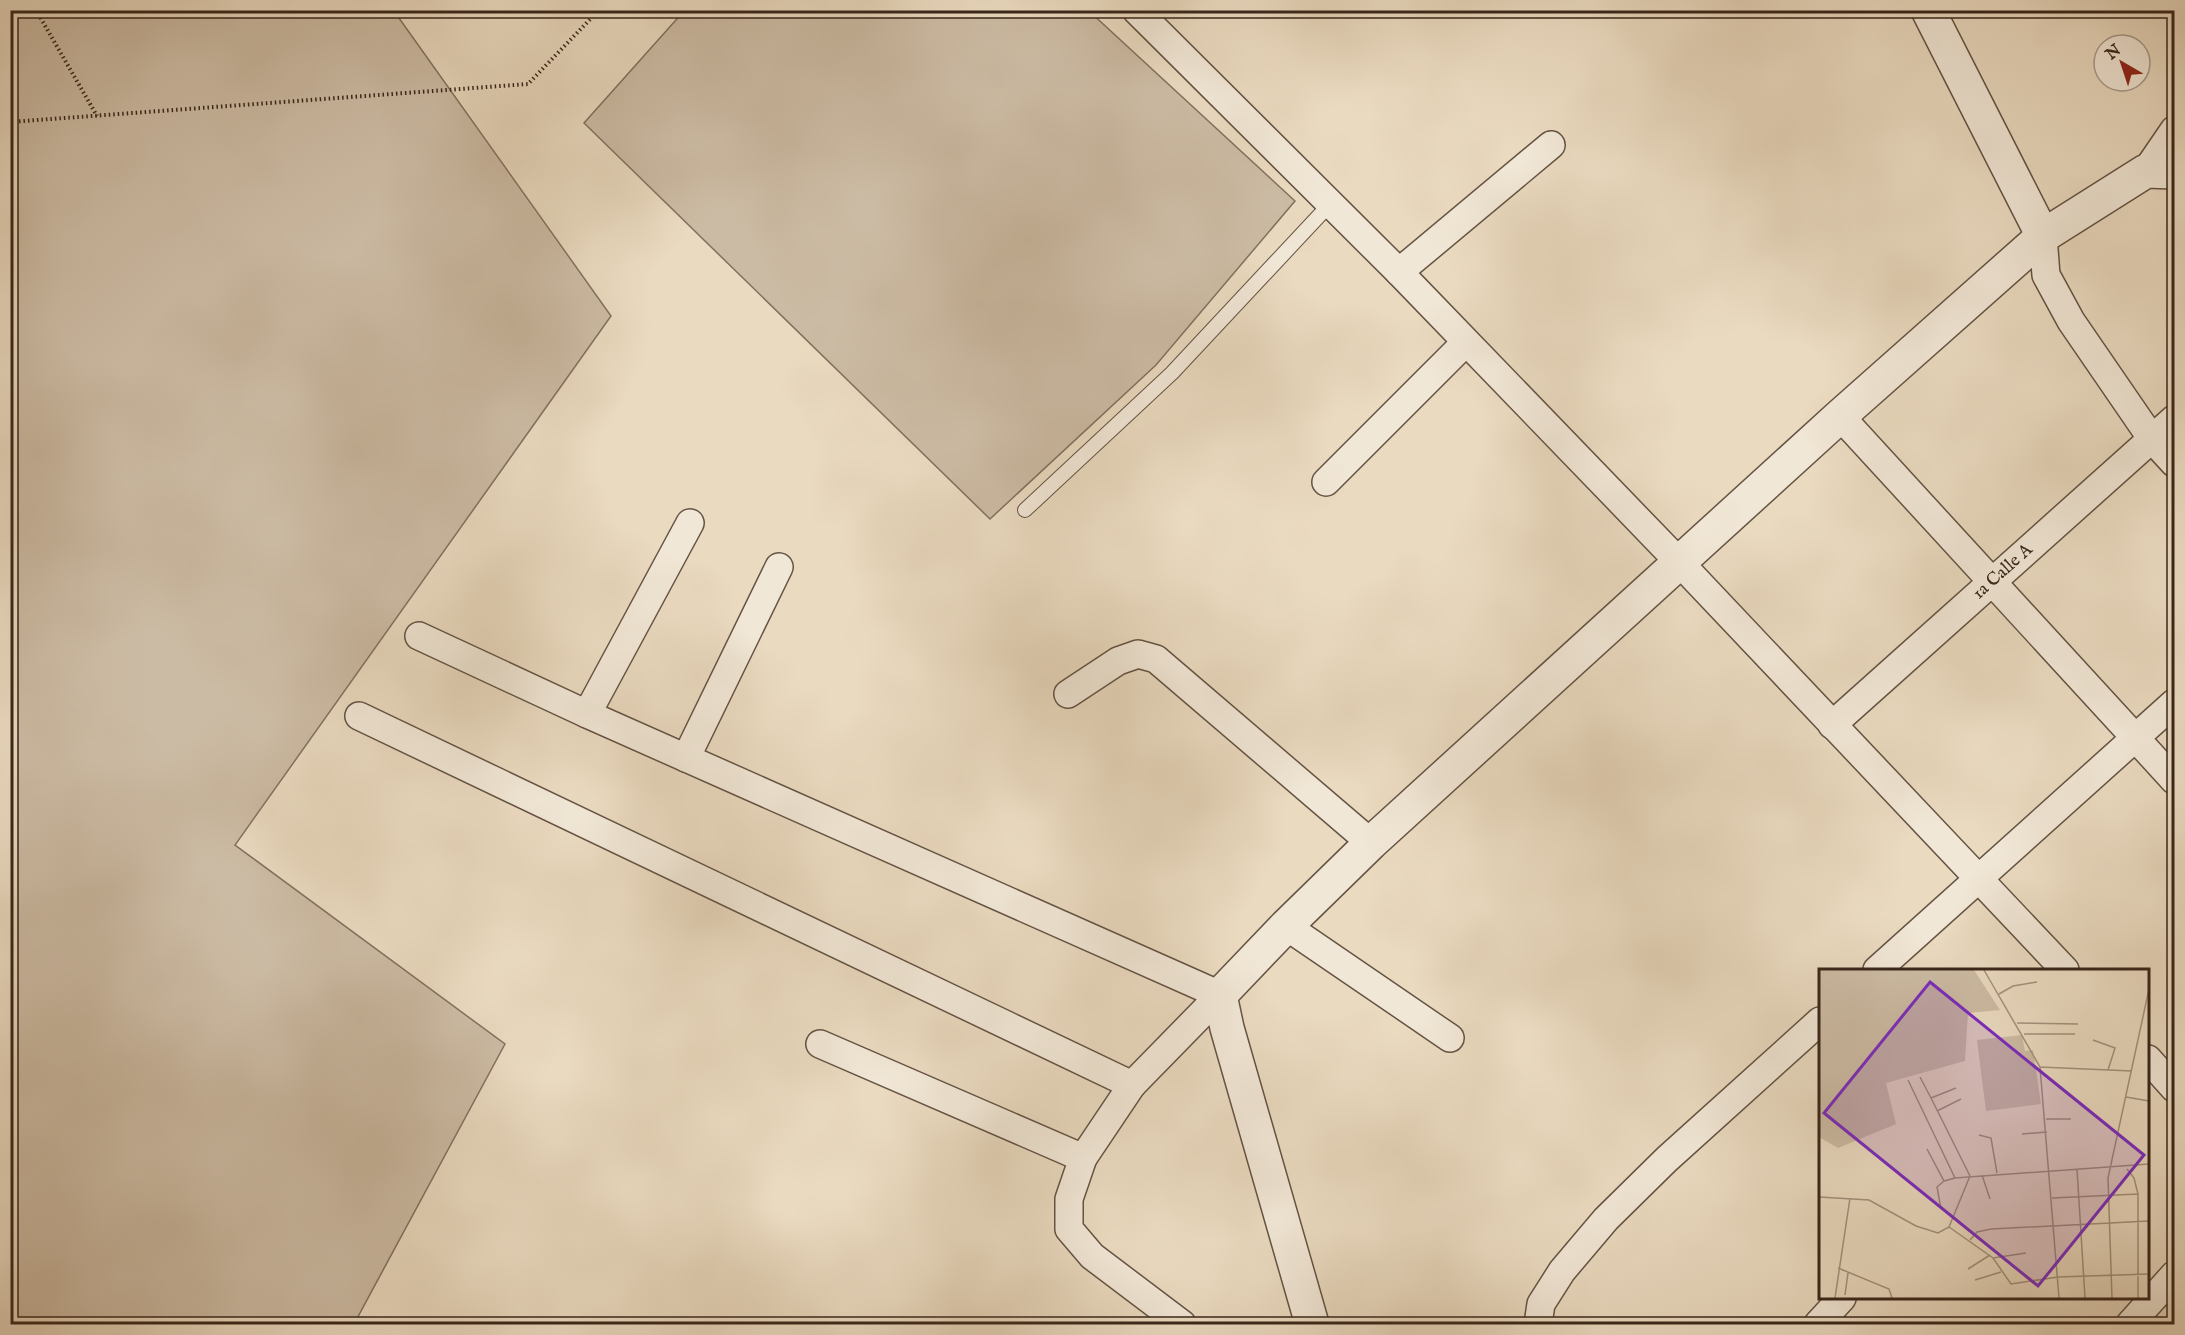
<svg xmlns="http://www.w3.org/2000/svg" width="2185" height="1335" viewBox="0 0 2185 1335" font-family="'IM FELL English',serif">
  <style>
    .green { fill: #ccbba4; stroke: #82705f; stroke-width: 1.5 }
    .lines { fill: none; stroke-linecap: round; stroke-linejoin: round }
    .service-casing { stroke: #655344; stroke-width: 16 }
    .minor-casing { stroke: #655344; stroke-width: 30 }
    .tertiary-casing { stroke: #655344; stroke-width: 36 }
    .path { stroke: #39261a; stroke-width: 4; stroke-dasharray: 1.5 3; stroke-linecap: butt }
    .service { stroke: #f1e7d6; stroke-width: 14 }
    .minor { stroke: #f1e7d6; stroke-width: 27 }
    .tertiary { stroke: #f1e7d6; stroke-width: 33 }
    .labels { text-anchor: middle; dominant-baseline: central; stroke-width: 4.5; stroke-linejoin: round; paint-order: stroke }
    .street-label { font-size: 18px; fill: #39261a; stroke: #f1e7d6 }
    .inset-road { fill: none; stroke: #a3927e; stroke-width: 1.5 }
    .view { fill: #7b2cbf; fill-opacity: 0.15; stroke: #7b2cbf; stroke-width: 3 }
    .inset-edge { fill: none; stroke: #39261a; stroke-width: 3 }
  </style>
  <rect width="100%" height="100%" fill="#eadac0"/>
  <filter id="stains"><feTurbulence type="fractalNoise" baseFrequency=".00333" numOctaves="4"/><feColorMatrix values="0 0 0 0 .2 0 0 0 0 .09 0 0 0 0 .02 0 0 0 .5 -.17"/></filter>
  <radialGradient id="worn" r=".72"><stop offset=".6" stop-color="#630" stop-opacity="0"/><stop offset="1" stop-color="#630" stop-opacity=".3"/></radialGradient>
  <g class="green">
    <polygon points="10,11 394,11 611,316 235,845 505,1044 354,1324 11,1324"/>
    <polygon points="684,11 1089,11 1295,201 1156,365 990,519 584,123"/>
  </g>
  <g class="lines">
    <g class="service-casing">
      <polyline id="service" points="1025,510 1172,373 1331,203"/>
    </g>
    <g class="minor-casing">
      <g id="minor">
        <polyline points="1136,10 1399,272 1680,563 2065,970"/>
        <polyline points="2146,171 2174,130"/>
        <polyline points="2043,236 2046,275 2071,321 2152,439 2174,463"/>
        <polyline points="1399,272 1551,145"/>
        <polyline points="1840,416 2174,780"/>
        <polyline points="1326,482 1466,342"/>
        <polyline points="419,636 587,714"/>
        <polyline points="1068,694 1118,661 1138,654 1156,659 1371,843"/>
        <polyline points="359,716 1132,1085 1220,995 587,714 690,523"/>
        <polyline points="1832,725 2174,419"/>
        <polyline points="686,758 779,567"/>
        <polyline points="1286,926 1450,1038"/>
        <polyline points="1877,970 2174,703"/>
        <polyline points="820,1044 1083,1158 1132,1085"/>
        <polyline points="2148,1059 2174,1088"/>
        <polyline points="1083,1158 1069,1199 1069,1229 1092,1256 1182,1324"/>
        <polyline points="1538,1324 1541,1304 1562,1271 1606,1219 1667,1159 1820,1021"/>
        <polyline points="1818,1324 1842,1298"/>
        <polyline points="2130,1324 2174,1275"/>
      </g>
    </g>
    <g class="tertiary-casing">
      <g id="tertiary">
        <polyline points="1928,10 2043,236"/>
        <polyline points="1312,1324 1227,1028 1220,995 1286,926 1371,843 1840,416 2043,236 2146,171 2174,172"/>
      </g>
    </g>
    <g class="path">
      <polyline points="36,10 97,116"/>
      <polyline points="10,122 528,84 599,10"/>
    </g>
    <use href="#service" class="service"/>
    <use href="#minor" class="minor"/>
    <use href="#tertiary" class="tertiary"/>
  </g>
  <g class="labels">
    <g class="street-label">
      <text transform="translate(2003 572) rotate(-42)">1a Calle A</text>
    </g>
  </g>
  <g transform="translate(1819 969)">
    <rect width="330" height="330" fill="#eadac0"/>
    <path d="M0,1H155L181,41L149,44L146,92L67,114L77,155L19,179L0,168ZM203,66L206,82L214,81L222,135L167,142L158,71Z" fill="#ccbba4"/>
    <path class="inset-road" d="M165,1L221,98L240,329M180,25L194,17L218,13M198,54L259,55M205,65H256M274,71L296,79L289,101M221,98L313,102M101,108L112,129M89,111L136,209L330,195M137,119L112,129L151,207M307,128L330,132M118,142L142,130M227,150H252M203,165L228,163M160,166L172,169L178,204M108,180L125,212L136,209M258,200L266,329M308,200L315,209L319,225V329M163,206L171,230M0,228L50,231L97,257L119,264L130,258L151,207M233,229L319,225M122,240L118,218L125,212M130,258L174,289L192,315L239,308L330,305M151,271L158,263L172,260L330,252M174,289L207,284M19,299L70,320L73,329M149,300L171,286M156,311L182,303M26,326L29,304M16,329L31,229M293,329L289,209L330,20"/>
    <path class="view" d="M111,13L325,186L219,317L5,144Z"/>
    <rect width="330" height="330" class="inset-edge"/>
  </g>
  <rect width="2185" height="1335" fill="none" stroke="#eadac0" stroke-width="36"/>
  <rect x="12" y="12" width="2161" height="1311" fill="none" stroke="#39261a" stroke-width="3"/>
  <rect x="18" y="18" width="2149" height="1299" fill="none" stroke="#39261a" stroke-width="1.5"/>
  <g transform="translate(2122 63) rotate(321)"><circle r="28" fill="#f1e7d6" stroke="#a79a8b" stroke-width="1.5"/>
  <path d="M0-4.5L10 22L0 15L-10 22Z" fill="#8f2418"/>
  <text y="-9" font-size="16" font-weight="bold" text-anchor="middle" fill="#39261a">N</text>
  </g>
  <rect width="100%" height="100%" filter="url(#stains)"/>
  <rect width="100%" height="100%" fill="url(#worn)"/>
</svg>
